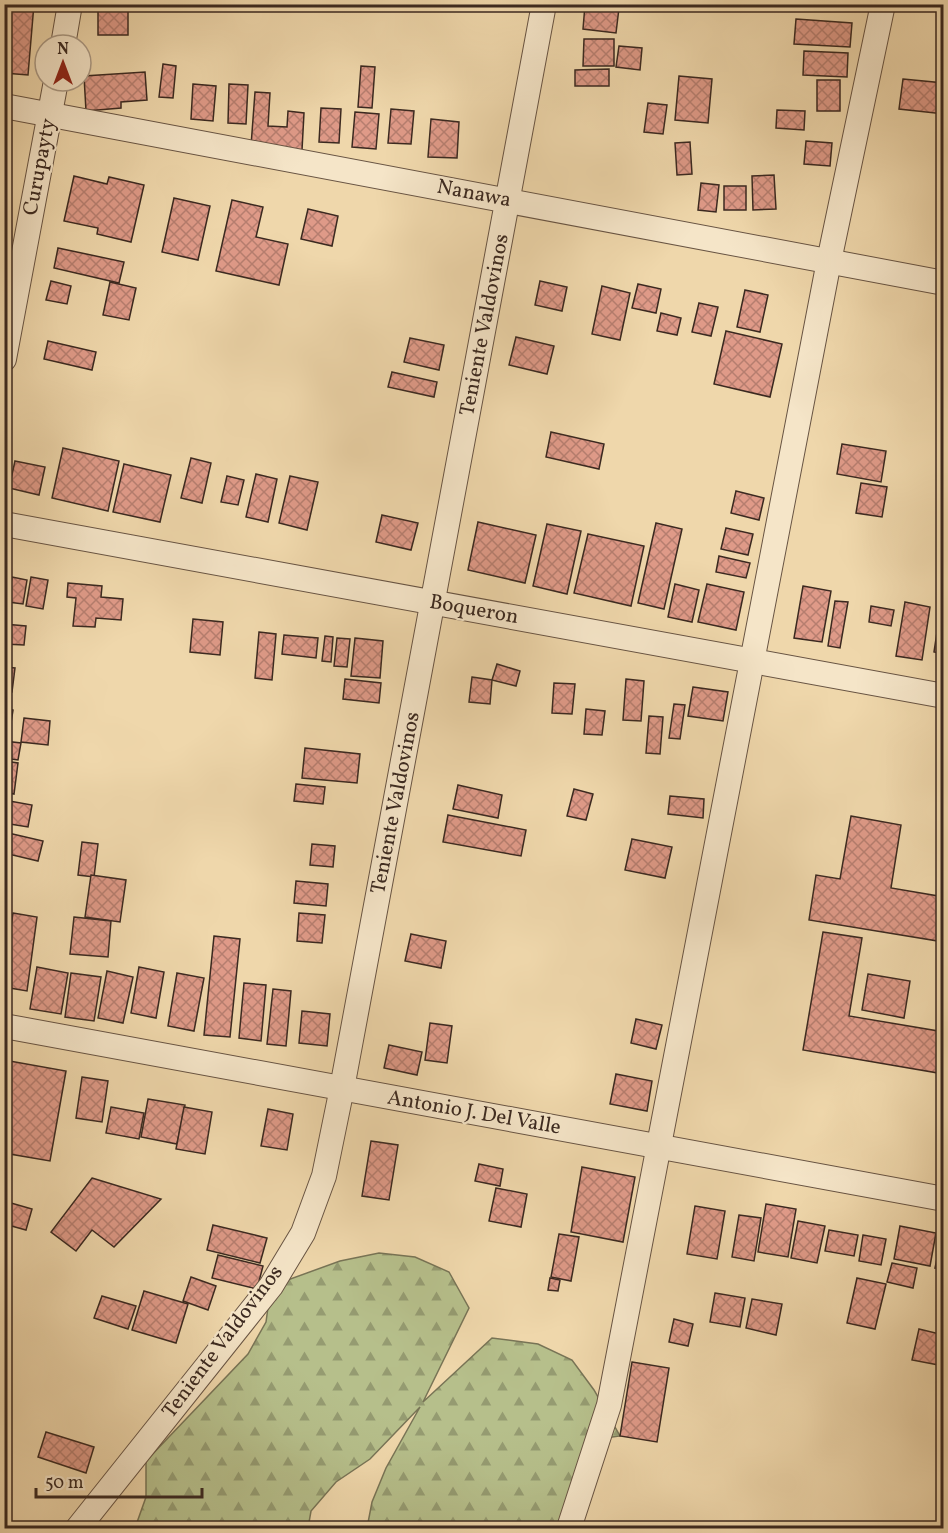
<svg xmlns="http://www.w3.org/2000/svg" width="948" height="1533" viewBox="0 0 948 1533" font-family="Vollkorn,serif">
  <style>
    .forest { fill: url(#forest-firs); stroke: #787456; stroke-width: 1.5 }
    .building { fill: url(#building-cross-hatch); stroke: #3b2920; stroke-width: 1.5 }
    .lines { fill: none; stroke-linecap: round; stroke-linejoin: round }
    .minor-casing { stroke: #685443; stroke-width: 26 }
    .minor { stroke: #f5e5c8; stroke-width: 24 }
    .labels { text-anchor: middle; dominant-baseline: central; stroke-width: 4.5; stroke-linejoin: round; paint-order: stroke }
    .street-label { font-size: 21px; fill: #3b2920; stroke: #f5e5c8 }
  </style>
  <defs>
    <pattern id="forest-firs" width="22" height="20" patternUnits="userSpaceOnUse" patternTransform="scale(1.5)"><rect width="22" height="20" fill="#b6bf8b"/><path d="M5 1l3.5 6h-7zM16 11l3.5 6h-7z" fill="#959b71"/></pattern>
    <pattern id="building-cross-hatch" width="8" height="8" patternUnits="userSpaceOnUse" patternTransform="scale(1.5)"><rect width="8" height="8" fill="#df9a88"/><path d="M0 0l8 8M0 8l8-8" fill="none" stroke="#b67e6f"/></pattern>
  </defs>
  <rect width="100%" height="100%" fill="#efd7ab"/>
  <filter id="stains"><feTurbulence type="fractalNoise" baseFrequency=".00333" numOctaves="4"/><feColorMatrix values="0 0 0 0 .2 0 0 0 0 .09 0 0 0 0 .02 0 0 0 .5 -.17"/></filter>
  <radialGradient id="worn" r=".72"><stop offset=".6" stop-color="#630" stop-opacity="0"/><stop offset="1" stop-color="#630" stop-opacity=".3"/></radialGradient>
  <polygon class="forest" points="379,1253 415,1257 449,1272 469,1308 423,1402 492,1338 538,1344 572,1360 594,1390 620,1436 605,1438 578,1528 367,1528 372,1502 386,1468 420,1407 370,1459 336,1482 311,1511 308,1528 135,1528 146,1497 146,1461 248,1354 266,1322 271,1286 340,1261"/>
  <g class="building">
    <polygon points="7,4 34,4 28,75 4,73"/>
    <rect x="98" y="4" width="30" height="31"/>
    <polygon points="817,4 865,4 864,11"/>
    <polygon points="585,5 619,8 616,33 583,29"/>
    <polygon points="796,19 852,23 850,47 794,44"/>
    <polygon points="584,39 614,39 614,66 583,66"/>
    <polygon points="619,46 642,48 640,70 616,67"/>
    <polygon points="804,51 848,53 847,77 803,75"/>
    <polygon points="163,64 176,66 173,98 159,97"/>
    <polygon points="361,66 375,67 372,108 358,107"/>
    <polygon points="609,69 609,86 575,86 575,70"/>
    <polygon points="145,72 147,100 121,102 121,108 86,111 84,76"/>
    <polygon points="679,76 712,79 708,123 675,120"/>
    <polygon points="903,79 944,83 944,114 899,109"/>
    <rect x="817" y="80" width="23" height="31"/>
    <polygon points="193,84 216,86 213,121 191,119"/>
    <polygon points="229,84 248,85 246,124 228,123"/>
    <polygon points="255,92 270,93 268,126 287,127 288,111 304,113 302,150 251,146"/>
    <polygon points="648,103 667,105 663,134 644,132"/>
    <polygon points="321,108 341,109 339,143 319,142"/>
    <polygon points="391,109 414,111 411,144 388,143"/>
    <polygon points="777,110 805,111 804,130 776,128"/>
    <polygon points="355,112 379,114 376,149 352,147"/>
    <polygon points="942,115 944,115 944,139 940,139"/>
    <polygon points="431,119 459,122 457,158 428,157"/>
    <polygon points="806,141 832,143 830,166 804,164"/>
    <polygon points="690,142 692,174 677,175 675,143"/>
    <polygon points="774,175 776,209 753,210 752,176"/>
    <polygon points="74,176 107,184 109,177 144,185 131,242 97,234 98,228 64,221"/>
    <polygon points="701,183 719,185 716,212 698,210"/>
    <rect x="724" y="186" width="22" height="24"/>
    <polygon points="174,198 210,206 198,260 162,252"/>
    <polygon points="232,200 263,207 256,237 288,244 279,285 216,271"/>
    <polygon points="308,209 338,216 332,246 301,239"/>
    <polygon points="58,248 124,262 119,283 54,268"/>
    <polygon points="51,281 71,286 67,304 46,300"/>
    <polygon points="540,281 567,287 562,311 535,305"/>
    <polygon points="110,282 136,288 129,320 103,315"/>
    <polygon points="638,284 661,289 656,313 632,308"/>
    <polygon points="602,286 630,293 620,340 592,334"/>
    <polygon points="745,290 768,295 760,332 737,327"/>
    <polygon points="699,303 718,307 711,336 692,332"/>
    <polygon points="661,313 681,318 677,335 657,331"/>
    <polygon points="726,331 782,344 770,397 714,384"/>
    <polygon points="516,337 554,346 547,374 509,365"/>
    <polygon points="410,338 444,345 439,370 404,362"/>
    <polygon points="48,341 96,352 92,370 44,359"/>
    <polygon points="392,372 437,382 434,397 388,387"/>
    <polygon points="551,432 604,444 599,469 546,457"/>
    <polygon points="842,444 886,451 881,482 837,474"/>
    <polygon points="63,448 119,461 108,511 52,498"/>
    <polygon points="191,458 211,463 202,503 181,498"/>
    <polygon points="15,461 45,467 39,495 9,488"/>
    <polygon points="124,464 171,475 160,522 113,512"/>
    <polygon points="256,474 277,479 268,522 246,517"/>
    <polygon points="227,476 244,480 238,505 221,502"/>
    <polygon points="290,476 318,482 307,530 279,523"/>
    <polygon points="861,483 887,487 882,517 856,513"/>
    <polygon points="736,491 764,498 759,520 731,513"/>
    <polygon points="382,515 418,523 411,550 376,542"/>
    <polygon points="478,522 536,535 525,583 468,570"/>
    <polygon points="656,523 682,529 664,609 638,603"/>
    <polygon points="547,524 581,531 567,594 533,586"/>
    <polygon points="726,528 753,534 748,555 721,549"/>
    <polygon points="588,534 644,546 631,606 574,593"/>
    <polygon points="719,556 750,563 746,578 716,572"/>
    <polygon points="12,577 27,580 23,604 8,602"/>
    <polygon points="31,577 48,580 43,609 26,606"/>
    <polygon points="4,578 9,579 6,601 4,601"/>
    <polygon points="68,583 102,586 101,597 123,599 121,620 96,618 95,627 73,626 76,598 67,597"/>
    <polygon points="675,584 699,590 692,622 668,617"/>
    <polygon points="707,584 744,592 736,630 698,622"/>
    <polygon points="803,586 831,591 822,642 794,638"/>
    <polygon points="835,601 848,602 840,648 828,646"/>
    <polygon points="905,602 930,607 922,660 896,656"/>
    <polygon points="871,606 894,610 891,626 869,622"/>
    <polygon points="193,619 223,622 220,655 190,652"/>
    <polygon points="939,619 944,619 944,654 934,652"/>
    <polygon points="4,624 26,626 24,645 4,644"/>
    <polygon points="259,632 276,634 272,680 255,678"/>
    <polygon points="284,635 318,638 316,658 282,654"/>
    <polygon points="325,636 333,637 331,662 322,661"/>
    <polygon points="337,638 350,639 347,667 334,666"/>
    <polygon points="355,638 383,641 380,678 351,676"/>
    <polygon points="497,664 520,671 516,686 492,680"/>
    <polygon points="4,667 15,668 12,692 4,691"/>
    <polygon points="472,677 492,680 490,704 469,702"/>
    <polygon points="345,679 381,683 379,703 343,699"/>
    <polygon points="626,679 644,681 641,721 623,720"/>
    <polygon points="554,683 575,684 572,714 552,713"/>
    <polygon points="693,687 728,692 723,721 688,716"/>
    <polygon points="674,704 685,705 680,739 669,738"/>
    <polygon points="4,708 13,710 11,723 4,722"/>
    <polygon points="586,709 605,711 602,735 584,734"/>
    <polygon points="649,716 663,717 660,754 646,753"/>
    <polygon points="24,718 50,721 48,745 21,742"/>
    <polygon points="4,741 21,743 18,760 4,758"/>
    <polygon points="305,748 360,754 357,783 302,778"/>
    <polygon points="4,761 18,763 14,794 4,792"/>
    <polygon points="296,784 325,787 323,804 294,801"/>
    <polygon points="458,785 502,795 498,818 453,809"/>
    <polygon points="574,789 593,794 586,820 567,816"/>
    <polygon points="670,796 704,799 703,818 668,814"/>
    <polygon points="4,800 32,805 28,827 4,823"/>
    <polygon points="448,815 526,830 521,856 443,842"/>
    <polygon points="851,816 901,825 891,888 944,897 944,942 809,920 816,875 840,879"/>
    <polygon points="4,832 43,841 38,861 4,853"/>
    <polygon points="632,839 672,847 665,878 625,870"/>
    <polygon points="82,842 98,844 94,877 78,875"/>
    <polygon points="312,844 335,846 333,867 310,865"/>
    <polygon points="91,875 126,880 120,922 85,917"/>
    <polygon points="296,881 328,884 326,906 294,903"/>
    <polygon points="13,913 37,917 27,991 4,987 4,974"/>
    <polygon points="299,913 325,915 322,943 297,941"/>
    <polygon points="74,917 111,921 108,957 70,954"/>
    <polygon points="823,932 862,938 849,1016 944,1032 944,1074 803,1050"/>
    <polygon points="411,934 446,941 441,968 405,961"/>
    <polygon points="214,936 240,939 230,1037 204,1035"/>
    <polygon points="37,967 68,973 61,1014 30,1009"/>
    <polygon points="139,967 164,972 156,1018 131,1013"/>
    <polygon points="107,971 133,977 123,1023 98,1018"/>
    <polygon points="71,973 101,977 94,1021 65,1017"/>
    <polygon points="177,973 204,978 194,1031 168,1026"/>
    <polygon points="868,974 910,981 904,1018 862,1010"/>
    <polygon points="244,983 266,985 261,1041 239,1038"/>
    <polygon points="273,989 291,991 286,1046 267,1044"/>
    <polygon points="302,1011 330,1014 327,1046 299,1043"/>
    <polygon points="636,1019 662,1025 656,1049 631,1043"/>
    <polygon points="430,1023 452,1026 447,1063 425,1060"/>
    <polygon points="389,1045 422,1052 417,1075 384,1068"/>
    <polygon points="4,1060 66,1071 50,1161 4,1153"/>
    <polygon points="616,1074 652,1081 647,1111 610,1104"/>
    <polygon points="82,1077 108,1081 102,1122 76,1118"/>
    <polygon points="148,1099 185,1105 177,1144 141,1137"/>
    <polygon points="111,1107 144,1113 139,1139 106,1133"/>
    <polygon points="184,1107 212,1112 205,1154 176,1149"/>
    <polygon points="268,1109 293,1114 287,1150 261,1146"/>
    <polygon points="371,1141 398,1145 389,1200 362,1196"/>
    <polygon points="479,1164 503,1169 500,1186 475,1181"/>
    <polygon points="582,1167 635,1177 623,1242 571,1232"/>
    <polygon points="92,1178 161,1199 114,1247 92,1230 76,1251 51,1232"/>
    <polygon points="496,1188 527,1194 521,1227 489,1221"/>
    <polygon points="4,1201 32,1209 26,1230 4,1224"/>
    <polygon points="766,1204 796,1209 788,1257 758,1252"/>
    <polygon points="695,1206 725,1211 717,1259 687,1254"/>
    <polygon points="739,1215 761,1218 754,1261 732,1257"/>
    <polygon points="798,1221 825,1226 817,1263 791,1258"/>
    <polygon points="213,1225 267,1238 260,1263 207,1250"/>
    <polygon points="900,1226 936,1233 930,1266 894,1259"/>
    <polygon points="829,1230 858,1235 854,1256 825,1251"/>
    <polygon points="943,1230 944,1230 944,1269 935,1268"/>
    <polygon points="559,1234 579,1237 571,1281 551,1277"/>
    <polygon points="863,1235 886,1239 881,1265 859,1261"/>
    <polygon points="218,1255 263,1266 257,1289 212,1278"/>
    <polygon points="892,1263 917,1268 913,1288 887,1282"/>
    <polygon points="191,1277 216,1286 208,1310 183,1301"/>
    <polygon points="550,1278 560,1280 558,1291 548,1290"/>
    <polygon points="857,1278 886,1284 875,1329 847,1323"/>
    <polygon points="942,1280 944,1280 944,1301 937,1300"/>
    <polygon points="144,1291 188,1304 176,1343 132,1330"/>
    <polygon points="715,1293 745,1298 740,1327 710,1322"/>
    <polygon points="102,1296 136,1306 128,1329 94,1318"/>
    <polygon points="752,1299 782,1304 776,1335 746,1328"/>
    <polygon points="674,1319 693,1324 688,1346 669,1342"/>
    <polygon points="919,1329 944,1335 944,1366 912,1360"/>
    <polygon points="632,1362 669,1368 657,1442 620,1436"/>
    <polygon points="46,1432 94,1447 86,1473 38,1457"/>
  </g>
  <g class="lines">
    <g class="minor-casing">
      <g id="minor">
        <polyline points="63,45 70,4"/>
        <polyline points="4,106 944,283"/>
        <polyline points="4,359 56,81"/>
        <polyline points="4,524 944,696"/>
        <polyline points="4,1026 944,1199"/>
        <polyline points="78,1528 271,1286 303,1233 324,1176 342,1088 544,4"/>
        <polyline points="569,1528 609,1405 829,261 883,4"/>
      </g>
    </g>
    <use href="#minor" class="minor"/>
  </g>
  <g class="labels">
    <g class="street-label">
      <text transform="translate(40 167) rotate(-79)">Curupayty</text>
      <text transform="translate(474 194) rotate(11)">Nanawa</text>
      <text transform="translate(485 325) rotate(-79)">Teniente Valdovinos</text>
      <text transform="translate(474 610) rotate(10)">Boqueron</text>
      <text transform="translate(396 803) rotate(-79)">Teniente Valdovinos</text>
      <text transform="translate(474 1113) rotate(10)">Antonio J. Del Valle</text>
      <text transform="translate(223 1342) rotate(-53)">Teniente Valdovinos</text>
    </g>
  </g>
  <rect width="948" height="1533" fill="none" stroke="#efd7ab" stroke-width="24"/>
  <rect x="6" y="6" width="936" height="1521" fill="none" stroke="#3b2920" stroke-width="3"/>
  <rect x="12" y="12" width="924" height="1509" fill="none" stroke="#3b2920" stroke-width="1.5"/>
  <g transform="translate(63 63)"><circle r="28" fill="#f5e5c8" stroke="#ab9a85" stroke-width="1.5"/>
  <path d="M0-4.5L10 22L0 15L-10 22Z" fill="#8f2418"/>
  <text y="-9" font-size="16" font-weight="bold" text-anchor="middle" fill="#3b2920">N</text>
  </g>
  <path d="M36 1488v9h166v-9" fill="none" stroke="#3b2920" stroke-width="3"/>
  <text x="45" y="1488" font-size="18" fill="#3b2920" stroke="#f5e5c8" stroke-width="4.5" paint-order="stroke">50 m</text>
  <rect width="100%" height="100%" filter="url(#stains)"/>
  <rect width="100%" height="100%" fill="url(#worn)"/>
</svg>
